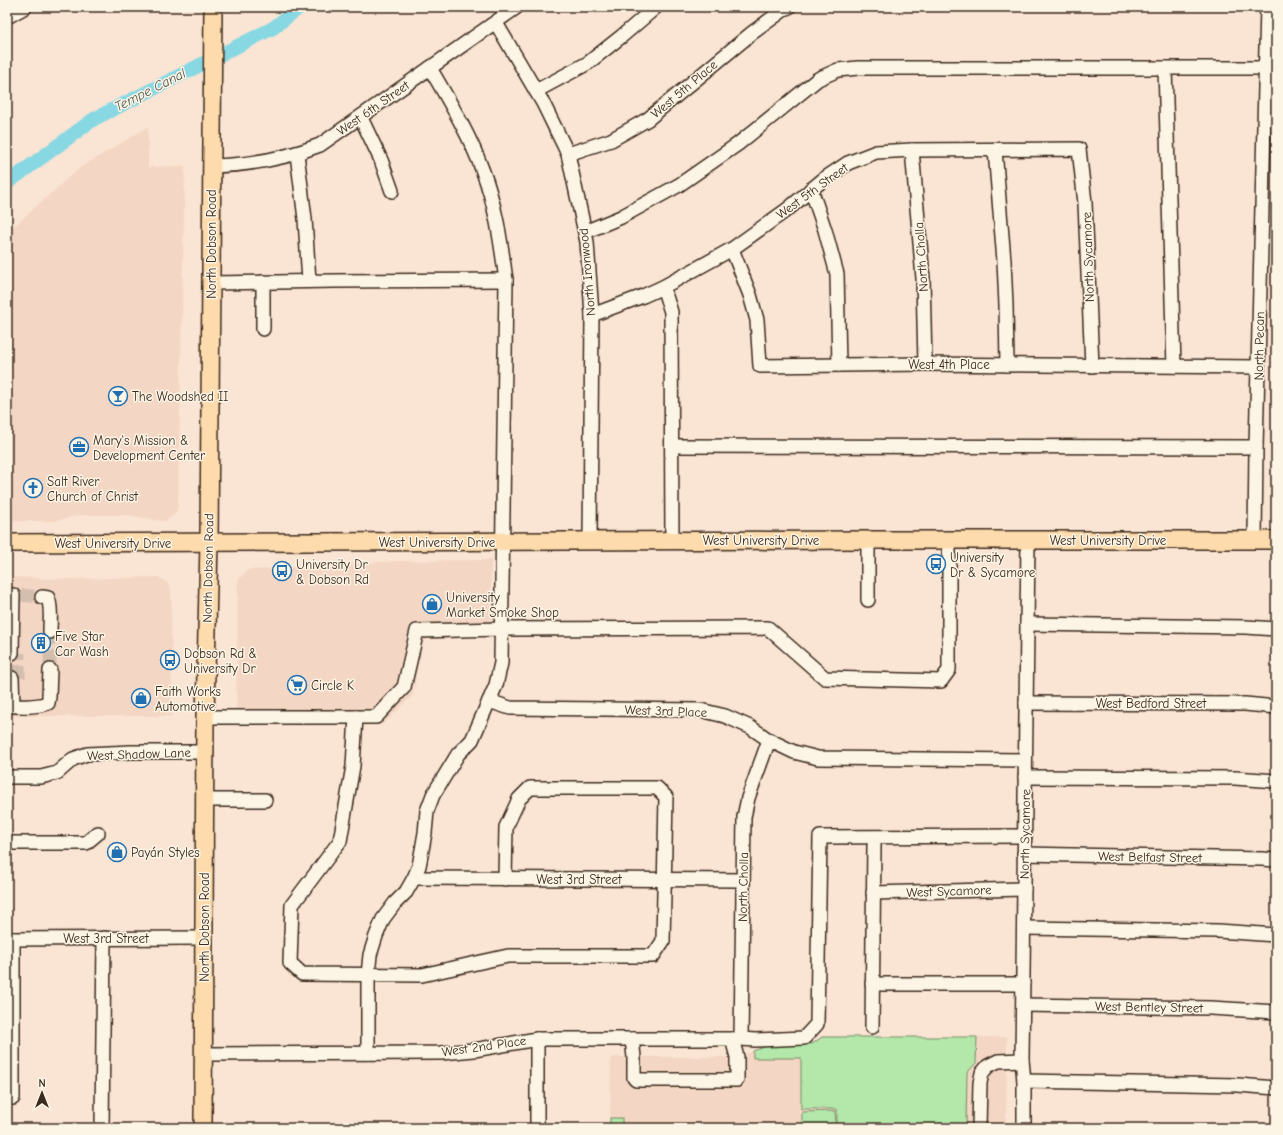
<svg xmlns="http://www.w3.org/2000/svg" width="1283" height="1135" viewBox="0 0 1283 1135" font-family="'Comic Neue',sans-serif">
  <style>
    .built { fill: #f4d6c4 }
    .green { fill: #b3e8aa; stroke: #778964 }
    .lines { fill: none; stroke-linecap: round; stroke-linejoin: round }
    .canal { stroke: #88d8e4; stroke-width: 14 }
    .minor-tunnel { stroke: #d4bfaf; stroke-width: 13; stroke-dasharray: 13 6; stroke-linecap: butt }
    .minor-casing { stroke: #3b2a1e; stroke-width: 16 }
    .major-casing { stroke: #3b2a1e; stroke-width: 20 }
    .minor { stroke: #fcf5e5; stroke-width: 13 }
    .major { stroke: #fedbac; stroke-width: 17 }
    .labels { text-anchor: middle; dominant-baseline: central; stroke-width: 3; stroke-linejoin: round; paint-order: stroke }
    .street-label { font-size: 13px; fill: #3b2a1e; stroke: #fcf5e5 }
    .poi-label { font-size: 13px; fill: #3b2a1e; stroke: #fcf5e5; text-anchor: start }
    .water-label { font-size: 14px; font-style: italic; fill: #4e5650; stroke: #fcf5e5 }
  </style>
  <rect width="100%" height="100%" fill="#fae4d3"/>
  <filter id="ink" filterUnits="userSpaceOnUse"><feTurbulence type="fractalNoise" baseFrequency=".025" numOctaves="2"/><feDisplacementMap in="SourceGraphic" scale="8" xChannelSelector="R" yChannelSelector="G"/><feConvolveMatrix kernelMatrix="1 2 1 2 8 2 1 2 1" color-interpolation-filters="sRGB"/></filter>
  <g filter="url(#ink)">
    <g class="built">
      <polygon points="148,127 148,167 185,166 178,506 175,514 167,520 162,521 126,515 79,515 55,521 7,521 7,233 78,169"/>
      <polygon points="491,560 491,636 431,636 421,644 413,695 383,724 236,724 238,583 239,579 248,570 397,561"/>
      <polygon points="7,577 66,579 158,577 167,582 171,590 172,716 7,716"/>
      <polygon points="822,1037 1007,1037 1006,1128 610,1128 611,1057 743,1057 746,1054 776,1043 812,1044"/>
    </g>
    <g class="green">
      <polygon points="822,1037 977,1037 976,1063 967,1073 966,1128 837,1128 837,1109 801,1109 801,1058 753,1058 753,1051 776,1043 812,1044"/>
      <polygon points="835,1111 836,1128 802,1128 802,1112"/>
      <rect x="610" y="1118" width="12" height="10"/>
    </g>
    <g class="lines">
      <polyline class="canal" points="7,183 94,119 273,28 300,7"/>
      <g class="minor-tunnel">
        <polyline points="21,595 42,597"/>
        <polyline points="50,632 50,670"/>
        <polyline points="19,678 19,653"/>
      </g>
      <g class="minor-casing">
        <g id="minor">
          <polyline points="7,17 25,7"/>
          <polyline points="496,23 543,103 568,154 587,242 592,315 590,541"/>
          <polyline points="1165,68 1174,366"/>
          <polyline points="536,91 588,63 622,36 656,7"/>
          <polyline points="361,118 381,160 392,191"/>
          <polyline points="912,150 923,278 925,364"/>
          <polyline points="995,150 1004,261 1006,305 1007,365"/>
          <polyline points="297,154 305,219 309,281"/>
          <polyline points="568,154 611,140 648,119 752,33 786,8 789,7"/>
          <path d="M212,166C251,165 284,159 320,145L517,7"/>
          <polyline points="811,189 825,230 837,274 839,365"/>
          <polyline points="585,232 621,217 679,185 738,144 818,79 838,70 858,68 1266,68"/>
          <polyline points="732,249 750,295 757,320 760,366 925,364 1258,367"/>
          <polyline points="263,282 263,329"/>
          <polyline points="211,283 334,281 506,280"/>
          <polyline points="663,287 671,312 672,541"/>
          <polyline points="592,315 643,296 663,287 732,249 788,209 824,179 848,163 876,152 912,150 1079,149 1085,203 1092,366"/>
          <polyline points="672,446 1256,447"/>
          <polyline points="868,540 868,600"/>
          <polyline points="1255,540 1256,447 1267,7"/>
          <path d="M42,597L48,598C52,608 50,621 50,632"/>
          <polyline points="1027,624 1246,627 1276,629"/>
          <polyline points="12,653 13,595"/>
          <polyline points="12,678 13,706"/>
          <polyline points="489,701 510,708 700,710 725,716 750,727 769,740 794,752 818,758 1025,760"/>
          <path d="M7,702C13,709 39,706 48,703L49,697L50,670"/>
          <polyline points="1026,703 1245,704 1276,707"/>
          <polyline points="205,717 376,717 404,687 417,631 502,629 768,628 825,678 941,681 949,670 949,540"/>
          <polyline points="356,717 353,766 340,841 292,905 290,963 302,974 422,975 508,956 653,956 663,941 666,797 657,788 530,788 519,799 506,827 505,879"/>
          <polyline points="7,777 41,777 57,773 73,759 87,754 131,752 205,752"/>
          <polyline points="1025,777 1235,778 1276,781"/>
          <polyline points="205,800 265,800"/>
          <polyline points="7,843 86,843 98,833"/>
          <polyline points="1024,854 1262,859 1276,860"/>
          <polyline points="414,878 743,880"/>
          <polyline points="873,893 1024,889"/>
          <polyline points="1024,928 1218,931 1276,935"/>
          <polyline points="7,939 204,938"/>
          <polyline points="872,984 1023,984"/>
          <polyline points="1023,1005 1211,1008 1276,1012"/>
          <polyline points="872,1027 874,845"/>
          <polyline points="632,1039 634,1057 634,1078 636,1080 737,1080 737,1057 732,1039"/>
          <polyline points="741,1039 744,817 748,798 769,740"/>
          <path d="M368,1053V975L370,955L376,936L383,919L395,903L406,892L414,878L419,866L422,850L425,833L427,811L433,795L458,754L472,740L496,685L501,663L506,280C501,243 496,205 482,169C469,134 449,101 430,68"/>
          <polyline points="203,1054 442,1053 474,1050 537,1039 741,1039 755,1040 804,1038 817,1024 820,837 1025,836"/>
          <polyline points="1024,1081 1238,1085 1276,1088"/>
          <polyline points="7,1098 13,1098 13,939"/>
          <polyline points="102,1128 104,938"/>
          <polyline points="537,1128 537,1039"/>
          <polyline points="979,1128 980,1083 982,1073 988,1066 998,1061 1022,1060"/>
          <polyline points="1024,1128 1024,1081 1022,1060 1028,540"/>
        </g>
      </g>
      <g class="major-casing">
        <g id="major">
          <polyline points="7,543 868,540 1276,540"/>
          <polyline points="203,1128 205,717 209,542 213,7"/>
        </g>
      </g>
      <use href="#minor" class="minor"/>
      <use href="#major" class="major"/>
    </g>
  </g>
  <defs>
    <g id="bar-ring" transform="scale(1)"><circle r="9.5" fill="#fcf5e5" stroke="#1f6fb2" stroke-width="1.5"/><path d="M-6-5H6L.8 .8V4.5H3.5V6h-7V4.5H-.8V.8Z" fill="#1f6fb2"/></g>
    <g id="office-ring" transform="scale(1)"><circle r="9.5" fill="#fcf5e5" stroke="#1f6fb2" stroke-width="1.5"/><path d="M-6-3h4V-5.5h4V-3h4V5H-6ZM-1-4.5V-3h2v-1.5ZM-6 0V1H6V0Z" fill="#1f6fb2"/></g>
    <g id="church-ring" transform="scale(1)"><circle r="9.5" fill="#fcf5e5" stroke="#1f6fb2" stroke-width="1.5"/><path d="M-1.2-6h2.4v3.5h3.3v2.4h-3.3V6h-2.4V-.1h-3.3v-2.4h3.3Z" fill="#1f6fb2"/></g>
    <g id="bus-ring" transform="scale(1)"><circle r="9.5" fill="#fcf5e5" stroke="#1f6fb2" stroke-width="1.5"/><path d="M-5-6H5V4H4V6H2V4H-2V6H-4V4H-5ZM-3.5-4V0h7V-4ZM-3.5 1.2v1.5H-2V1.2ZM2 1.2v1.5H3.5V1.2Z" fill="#1f6fb2"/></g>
    <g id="shop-ring" transform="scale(1)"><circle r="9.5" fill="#fcf5e5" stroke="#1f6fb2" stroke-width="1.5"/><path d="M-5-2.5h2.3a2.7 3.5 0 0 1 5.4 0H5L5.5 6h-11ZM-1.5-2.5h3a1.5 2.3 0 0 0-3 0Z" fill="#1f6fb2"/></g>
    <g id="building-ring" transform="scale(1)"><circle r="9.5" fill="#fcf5e5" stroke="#1f6fb2" stroke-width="1.5"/><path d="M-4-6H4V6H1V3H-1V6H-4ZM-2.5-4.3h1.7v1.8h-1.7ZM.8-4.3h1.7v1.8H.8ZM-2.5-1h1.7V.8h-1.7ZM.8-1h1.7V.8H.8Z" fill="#1f6fb2"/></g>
    <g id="supermarket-ring" transform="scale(1)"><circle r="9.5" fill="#fcf5e5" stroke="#1f6fb2" stroke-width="1.5"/><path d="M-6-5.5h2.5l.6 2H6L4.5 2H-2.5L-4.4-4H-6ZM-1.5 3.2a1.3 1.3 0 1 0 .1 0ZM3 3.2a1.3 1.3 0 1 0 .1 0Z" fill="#1f6fb2"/></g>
  </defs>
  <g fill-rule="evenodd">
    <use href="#bar-ring" x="118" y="396"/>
    <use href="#office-ring" x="79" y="447"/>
    <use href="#church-ring" x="33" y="488"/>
    <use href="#bus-ring" x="936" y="564"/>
    <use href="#bus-ring" x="282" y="571"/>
    <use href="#shop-ring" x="432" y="604"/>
    <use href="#building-ring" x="41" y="643"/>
    <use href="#bus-ring" x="170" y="660"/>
    <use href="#supermarket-ring" x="297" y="685"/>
    <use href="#shop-ring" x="141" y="698"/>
    <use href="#shop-ring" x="117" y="852"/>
  </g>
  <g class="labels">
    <g class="street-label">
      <text transform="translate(684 89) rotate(-40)">West 5th Place</text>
      <text transform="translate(373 108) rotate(-35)">West 6th Street</text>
      <text transform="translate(812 191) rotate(-36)">West 5th Street</text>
      <text transform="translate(211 244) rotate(-90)">North Dobson Road</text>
      <text transform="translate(921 257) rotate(-94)">North Cholla</text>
      <text transform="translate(1088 257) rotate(-92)">North Sycamore</text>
      <text transform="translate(587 272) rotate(-95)">North Ironwood</text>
      <text transform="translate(1259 346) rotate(-89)">North Pecan</text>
      <text x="949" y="364">West 4th Place</text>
      <text x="761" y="540">West University Drive</text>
      <text x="1108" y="540">West University Drive</text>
      <text x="437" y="542">West University Drive</text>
      <text x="113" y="543">West University Drive</text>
      <text transform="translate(208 568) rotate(-89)">North Dobson Road</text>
      <text x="1151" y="703">West Bedford Street</text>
      <text transform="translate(666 711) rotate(2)">West 3rd Place</text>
      <text transform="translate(139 754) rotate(-2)">West Shadow Lane</text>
      <text transform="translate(1025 834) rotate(-89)">North Sycamore</text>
      <text transform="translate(1150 857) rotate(1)">West Belfast Street</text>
      <text x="579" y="879">West 3rd Street</text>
      <text transform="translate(743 887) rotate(-89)">North Cholla</text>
      <text transform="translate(949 891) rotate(-2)">West Sycamore</text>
      <text transform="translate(204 927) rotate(-90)">North Dobson Road</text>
      <text x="106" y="938">West 3rd Street</text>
      <text transform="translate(1149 1007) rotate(1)">West Bentley Street</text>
      <text transform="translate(484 1046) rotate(-8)">West 2nd Place</text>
    </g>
    <g class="poi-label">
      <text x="132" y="396">The Woodshed II</text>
      <text x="93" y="440">Mary's Mission &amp;<tspan x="93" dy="15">Development Center</tspan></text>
      <text x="47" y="481">Salt River<tspan x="47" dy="15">Church of Christ</tspan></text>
      <text x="950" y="557">University<tspan x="950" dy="15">Dr &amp; Sycamore</tspan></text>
      <text x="296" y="564">University Dr<tspan x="296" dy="15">&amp; Dobson Rd</tspan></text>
      <text x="446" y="597">University<tspan x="446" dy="15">Market Smoke Shop</tspan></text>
      <text x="55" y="636">Five Star<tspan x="55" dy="15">Car Wash</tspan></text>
      <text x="184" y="653">Dobson Rd &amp;<tspan x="184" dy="15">University Dr</tspan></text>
      <text x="311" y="685">Circle K</text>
      <text x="155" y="691">Faith Works<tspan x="155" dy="15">Automotive</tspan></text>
      <text x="131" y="852">Payán Styles</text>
    </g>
    <g class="water-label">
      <text transform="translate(150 90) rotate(-27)">Tempe Canal</text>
    </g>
  </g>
  <rect width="1283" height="1135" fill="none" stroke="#fcf5e5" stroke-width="24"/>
  <rect x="12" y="12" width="1259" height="1111" fill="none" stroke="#3b2a1e" stroke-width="1.5" filter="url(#ink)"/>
  <g transform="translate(42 1093)" stroke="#fcf5e5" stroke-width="3" paint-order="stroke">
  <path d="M0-3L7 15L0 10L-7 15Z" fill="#3b2a1e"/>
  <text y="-6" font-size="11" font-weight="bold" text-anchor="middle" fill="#3b2a1e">N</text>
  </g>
</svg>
